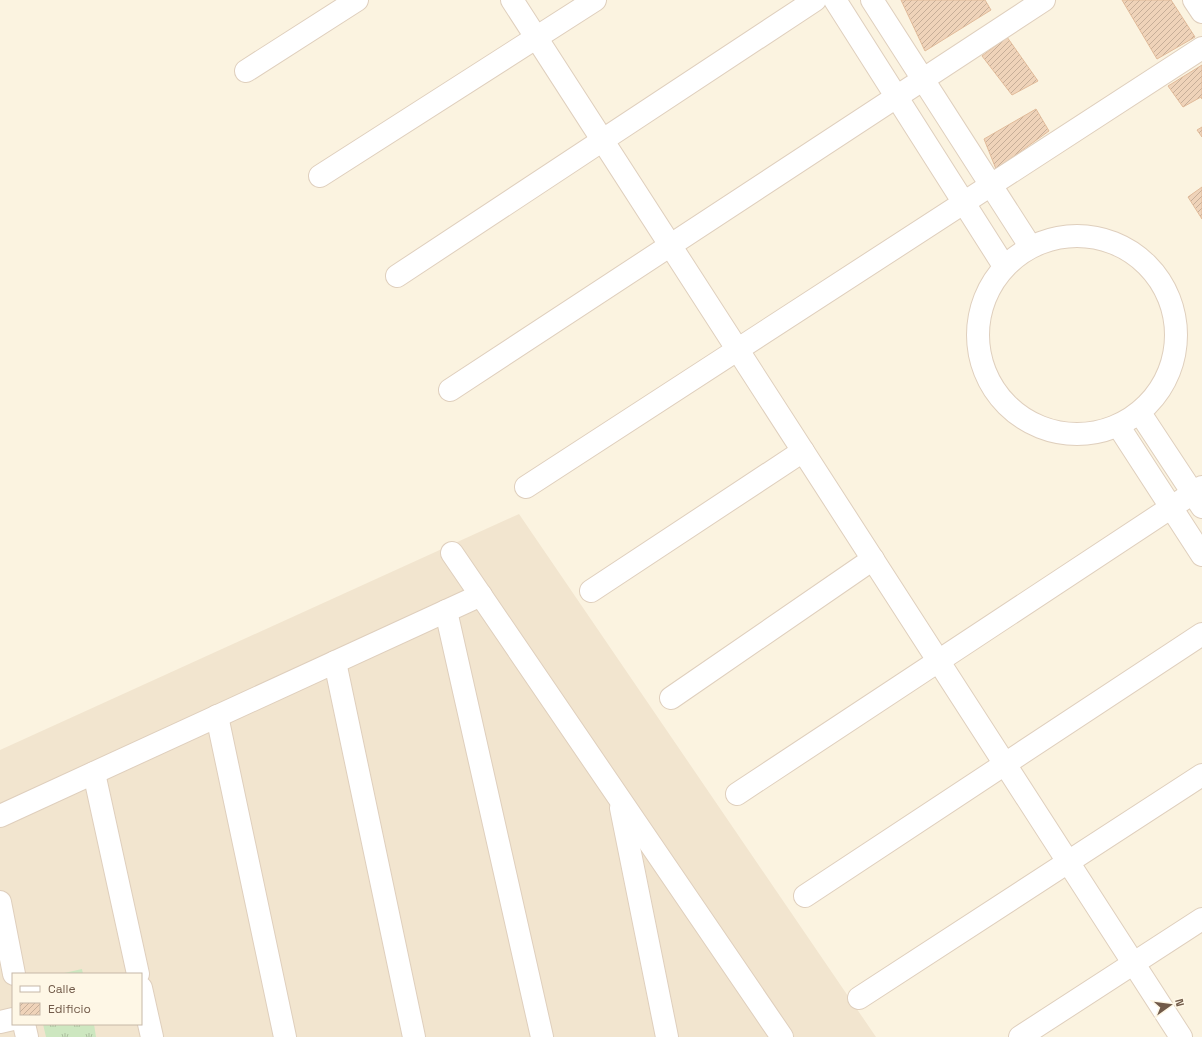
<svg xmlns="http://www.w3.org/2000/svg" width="1202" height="1037" viewBox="0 0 1202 1037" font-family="'Space Grotesk',sans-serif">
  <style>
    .residential { fill: #f2e5cf; fill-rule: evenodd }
    .park { fill: url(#park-tufts) }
    .building { fill: url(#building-hatch); stroke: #e1bb9a }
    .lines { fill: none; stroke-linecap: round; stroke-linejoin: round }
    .minor-casing { stroke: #dfcfbd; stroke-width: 24 }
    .minor { stroke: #fff; stroke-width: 22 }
  </style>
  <defs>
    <pattern id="park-tufts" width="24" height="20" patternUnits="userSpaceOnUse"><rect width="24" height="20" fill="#cde7c0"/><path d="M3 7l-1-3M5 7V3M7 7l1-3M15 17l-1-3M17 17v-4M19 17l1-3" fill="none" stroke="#abbe9e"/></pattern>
    <pattern id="building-hatch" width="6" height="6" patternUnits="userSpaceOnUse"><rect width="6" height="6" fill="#efd3b9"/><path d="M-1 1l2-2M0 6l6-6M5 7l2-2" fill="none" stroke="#c6ae98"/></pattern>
  </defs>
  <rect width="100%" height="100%" fill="#fbf3e0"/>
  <path class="residential" d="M519,514L876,1037H0V750ZM13,974H141V1024H13Z"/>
  <g class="park">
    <polygon points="82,969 83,974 60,974"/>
    <polygon points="43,1024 94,1024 96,1037 46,1037"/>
  </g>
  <g class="building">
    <polygon points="901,0 985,0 991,10 925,51"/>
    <polygon points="1122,0 1171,0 1195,37 1157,59"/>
    <polygon points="1007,37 1038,81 1012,95 982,56"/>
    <polygon points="1202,65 1202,99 1201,97 1183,107 1168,86"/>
    <polygon points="1036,109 1049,131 996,169 984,139"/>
    <polygon points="1202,127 1202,137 1197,130"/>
    <polygon points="1202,187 1202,219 1188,197"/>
  </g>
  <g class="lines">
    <g class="minor-casing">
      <g id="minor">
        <polyline points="512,0 1181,1037"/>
        <polyline points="835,0 1004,266"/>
        <polyline points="872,0 1030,246"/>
        <polyline points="1194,0 1202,12"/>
        <polyline points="246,71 357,0"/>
        <polyline points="320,176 595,0"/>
        <circle cx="1077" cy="335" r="99"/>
        <polyline points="397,276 815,0"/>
        <polyline points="450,390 1044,0"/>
        <polyline points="1140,413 1202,507"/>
        <polyline points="1119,427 1202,555"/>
        <polyline points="526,487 1202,48"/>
        <polyline points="452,553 782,1037"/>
        <polyline points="591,591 803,451"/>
        <polyline points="446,611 542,1037"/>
        <polyline points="335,662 414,1037"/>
        <polyline points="671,698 873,559"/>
        <polyline points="217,716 285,1037"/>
        <polyline points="94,773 138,974"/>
        <polyline points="737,794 1202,487"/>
        <polyline points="621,808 667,1037"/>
        <polyline points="0,816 481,595"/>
        <polyline points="805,896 1202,634"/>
        <polyline points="0,902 14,974"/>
        <polyline points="141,988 152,1037"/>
        <polyline points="859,998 1202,775"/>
        <polyline points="0,1022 13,1019"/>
        <polyline points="24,1024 27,1037"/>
        <polyline points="1020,1037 1202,919"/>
      </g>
    </g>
    <use href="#minor" class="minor"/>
  </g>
  <rect x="12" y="973" width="130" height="52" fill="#fef7e6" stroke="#c6b8a7"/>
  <rect x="20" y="986" width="20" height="6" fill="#ffffff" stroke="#c6b8a7"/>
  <text x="48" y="993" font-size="12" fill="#715a49">Calle</text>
  <rect x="20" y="1003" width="20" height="12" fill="url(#building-hatch)" stroke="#c6b8a7"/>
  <text x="48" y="1013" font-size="12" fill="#715a49">Edificio</text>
  <g transform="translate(1170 1005) rotate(76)" stroke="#fef7e6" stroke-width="3" paint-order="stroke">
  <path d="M0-3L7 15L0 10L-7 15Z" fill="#715a49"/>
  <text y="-6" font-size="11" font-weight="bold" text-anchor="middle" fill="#715a49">N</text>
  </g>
</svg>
